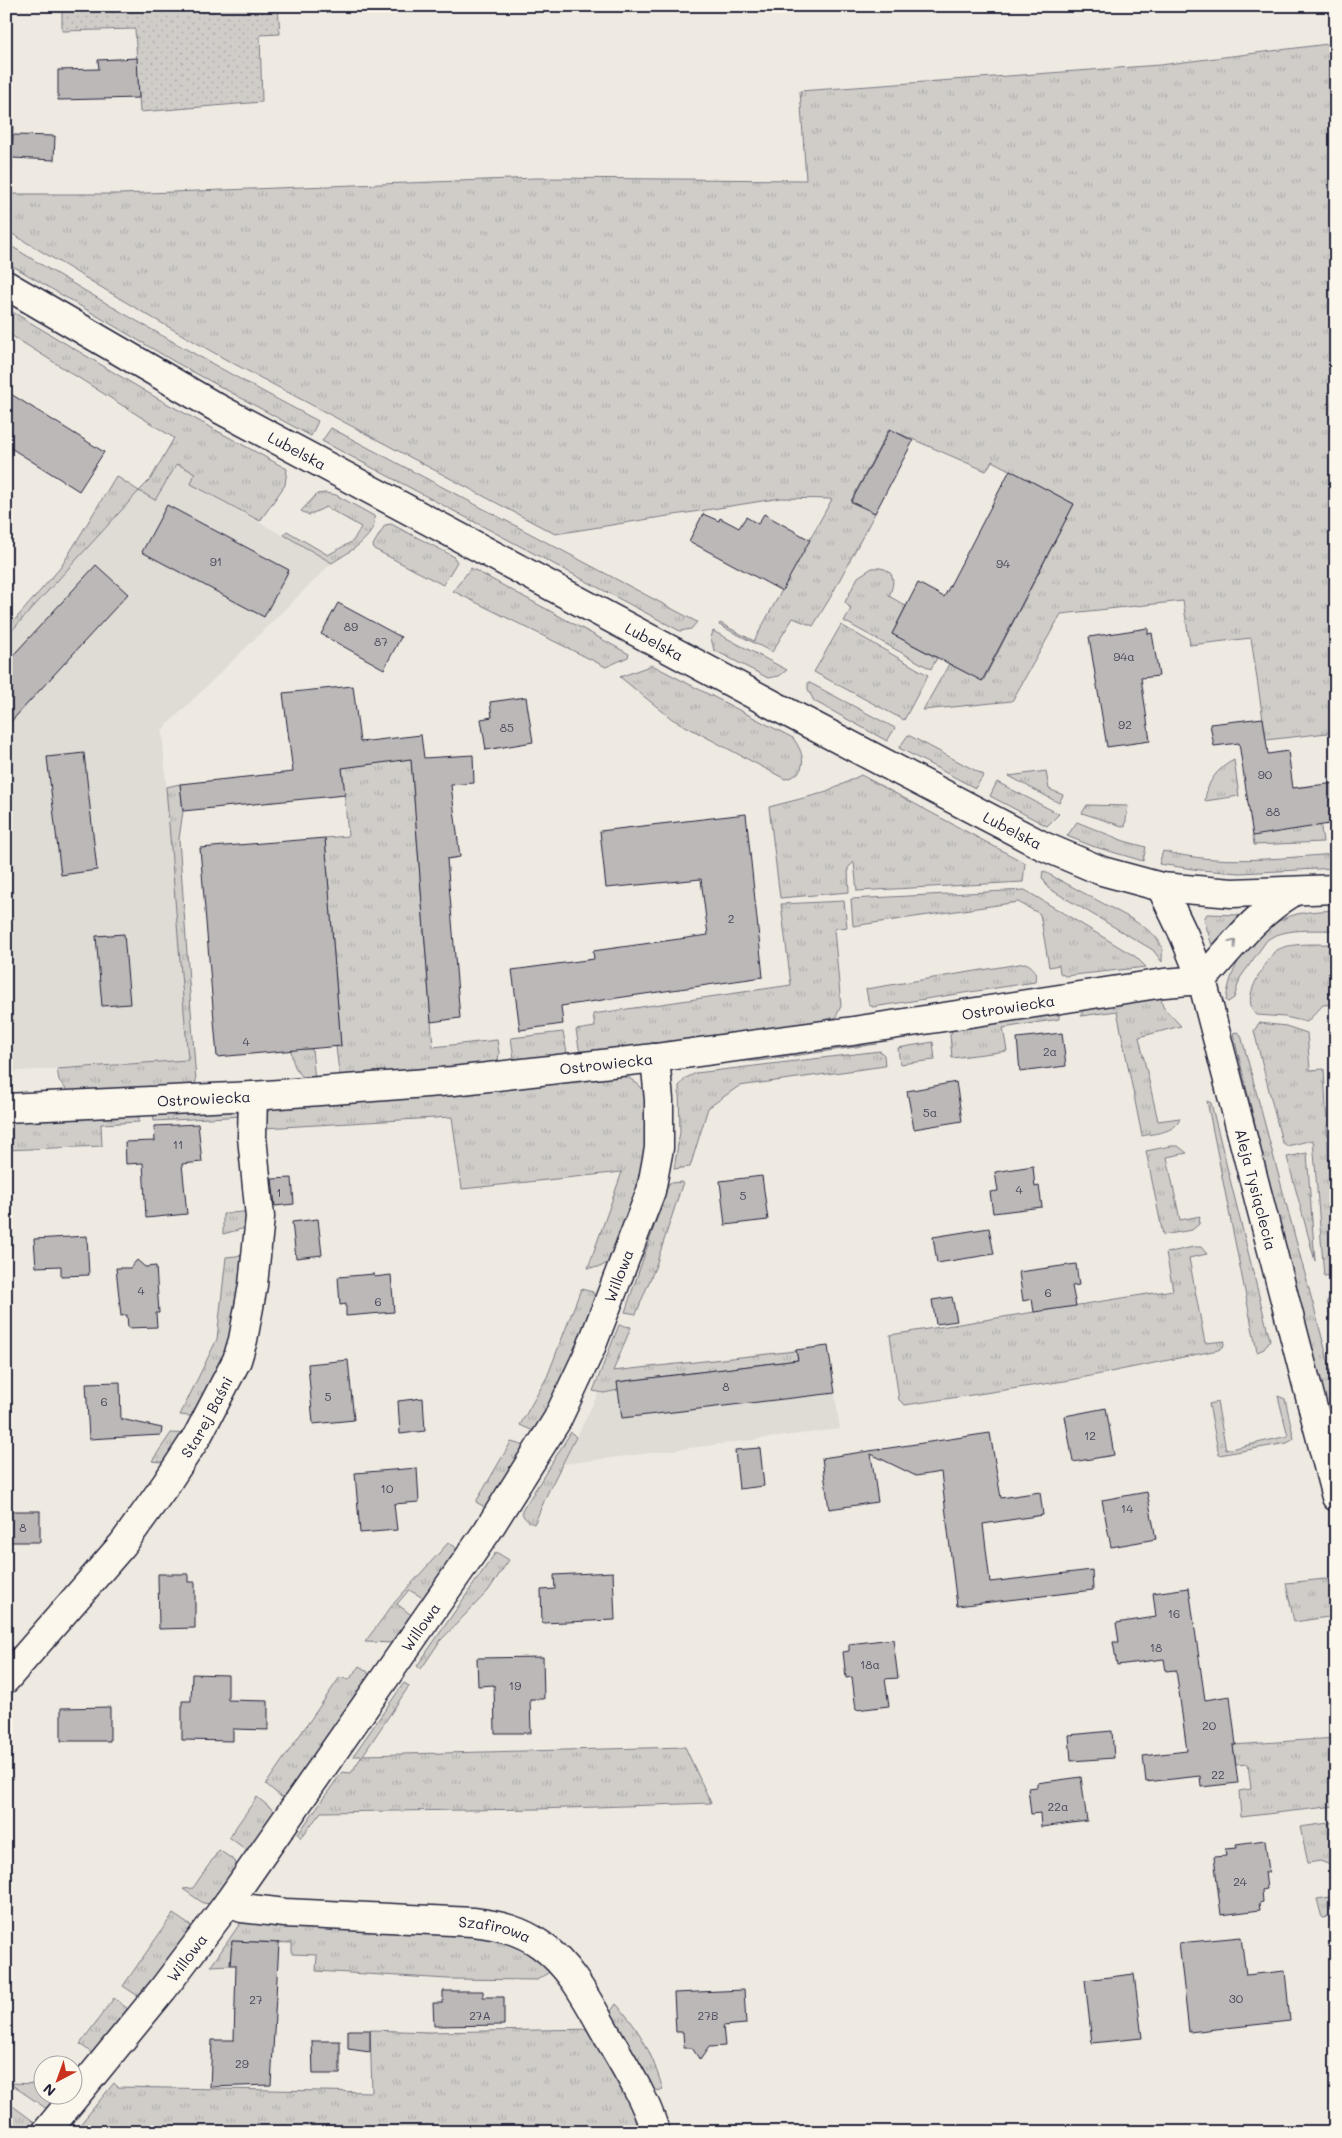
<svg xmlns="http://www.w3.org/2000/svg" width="1342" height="2138" viewBox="0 0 1342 2138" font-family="Mali,sans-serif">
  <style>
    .built { fill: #dfdbd5 }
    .grass { fill: url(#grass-tufts); stroke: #797882 }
    .garden { fill: url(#garden-dots); stroke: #797882 }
    .building { fill: #bcb8b8; stroke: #22223b }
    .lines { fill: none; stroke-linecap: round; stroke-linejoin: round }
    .minor-casing { stroke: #22223b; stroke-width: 31 }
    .minor { stroke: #fbf7ec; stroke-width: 28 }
    .oneway { stroke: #99979c }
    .labels { text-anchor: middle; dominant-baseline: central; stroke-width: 4; stroke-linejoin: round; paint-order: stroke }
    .number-label { font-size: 12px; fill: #48485a }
    .street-label { font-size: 15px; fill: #22223b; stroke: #fbf7ec }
  </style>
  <defs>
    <pattern id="grass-tufts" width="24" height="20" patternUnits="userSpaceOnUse" patternTransform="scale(1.25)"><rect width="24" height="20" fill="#d0cdc9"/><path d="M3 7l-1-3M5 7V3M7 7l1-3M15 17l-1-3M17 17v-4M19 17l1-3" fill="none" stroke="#b2b0ae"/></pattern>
    <pattern id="garden-dots" width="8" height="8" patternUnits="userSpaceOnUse" patternTransform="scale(1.25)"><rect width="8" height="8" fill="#d0cdc9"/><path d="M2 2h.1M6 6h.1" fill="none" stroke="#b2b0ae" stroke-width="1.8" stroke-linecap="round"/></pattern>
  </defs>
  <rect width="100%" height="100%" fill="#eeeae2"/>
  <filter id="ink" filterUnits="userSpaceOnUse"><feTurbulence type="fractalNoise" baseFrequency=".02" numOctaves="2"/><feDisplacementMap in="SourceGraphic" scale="10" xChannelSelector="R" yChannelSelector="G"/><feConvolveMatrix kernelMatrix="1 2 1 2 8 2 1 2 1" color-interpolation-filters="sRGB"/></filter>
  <g filter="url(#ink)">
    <g class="built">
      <polygon points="177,463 195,473 191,484 332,563 162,730 188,1060 6,1072 6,637 139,491 155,500"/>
      <polygon points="828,1346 840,1429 563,1464 599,1392 604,1393 613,1371"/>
    </g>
    <g class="grass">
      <polygon points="1336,43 1336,732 1266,740 1251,638 1190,645 1183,601 1061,614 1012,701 923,710 949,664 983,681 1074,504 992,461 986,471 889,429 851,501 875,513 830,598 813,626 793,618 772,652 719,625 720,623 754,641 832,499 781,498 555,534 225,359 144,313 6,230 6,126 13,126 11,194 120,194 537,178 806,180 800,91 1160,65"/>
      <path d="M6,243C108,306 212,365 318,421L311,436L175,362L6,262Z"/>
      <polygon points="6,308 155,397 287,469 285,485 260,521 191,484 195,473 177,464 155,500 139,491 6,637 6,630 61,567 116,476 139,491 150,480 174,438 6,332"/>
      <polygon points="331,428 697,622 691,629 680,631 322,441"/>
      <path d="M325,493L336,495L374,516C378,537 347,553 332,563L284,535L287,531L328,555L353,541L361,527L326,507L309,515L301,511L317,494Z"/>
      <polygon points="391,524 453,556 457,562 443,585 374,549 373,545 385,525"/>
      <polygon points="471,568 629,654 628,657 606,667 453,591"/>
      <path d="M872,568C893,566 897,579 889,596L906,606L892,634L937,658L931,669L844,621L851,609L845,602L858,577Z"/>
      <polygon points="841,625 928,675 904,720 814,672"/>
      <polygon points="713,631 787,670 779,676 768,678 714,650 711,638"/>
      <path d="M652,665L793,738C805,754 809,774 785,779L672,719L620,677Z"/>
      <polygon points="808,682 895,728 887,741 814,701 808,689"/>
      <polygon points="908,735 984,775 975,788 899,748"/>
      <polygon points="411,759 433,1047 497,1040 499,1053 498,1061 491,1066 340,1080 336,1047 341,1046 325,838 348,836 342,767"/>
      <path d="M1234,760L1239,796L1205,801C1207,781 1217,769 1234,760Z"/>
      <polygon points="1046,771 1049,789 1063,795 1059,803 1009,776"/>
      <polygon points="861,775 1025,863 1023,882 857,891 854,862 848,868 849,892 780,898 769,807 827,792"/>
      <polygon points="997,782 1059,814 1047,826 990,796"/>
      <polygon points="180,784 183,811 179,839 196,1081 194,1088 68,1092 59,1080 57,1069 188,1060 166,787"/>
      <polygon points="1315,785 1323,842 1254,845 1253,836 1293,788"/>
      <polygon points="1087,805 1128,806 1125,827 1082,813"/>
      <polygon points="1077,822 1124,841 1146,847 1143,861 1092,846 1067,836"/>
      <path d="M1163,851C1220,866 1277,858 1336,854V868L1240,873L1200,870L1159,864Z"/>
      <path d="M1043,871L1130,918C1140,925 1156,933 1161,945C1163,949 1162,957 1162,962L1153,950L1048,888L1042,877Z"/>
      <polygon points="1025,890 1136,957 1146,967 1065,976 1060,973 1059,965 1049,967 1040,914 1018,902 853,926 851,899"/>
      <polygon points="844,901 847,927 834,929 841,1006 836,1017 830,1021 580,1054 576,1030 595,1027 593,1014 791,985 781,904"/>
      <path d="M1336,910V930C1315,931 1285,927 1267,940L1240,978L1234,998L1228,1002L1226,1001C1231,960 1256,925 1297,914C1310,911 1323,911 1336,910Z"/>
      <polygon points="1207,914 1238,915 1240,918 1213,949 1204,919"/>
      <path d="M1336,944V1004L1323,1005L1307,1022L1285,1017L1257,1015C1238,999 1265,966 1274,952C1289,941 1318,945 1336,944Z"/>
      <path d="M1025,963C1034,966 1037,973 1035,982L873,1007L869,1005L866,989Z"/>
      <path d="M1160,995L1163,1007L1181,1026L1139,1037L1158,1121L1180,1118C1176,1133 1155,1133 1142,1136L1117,1011L1081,1016L1085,1006Z"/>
      <polygon points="1056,1013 1059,1014 1059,1019 1003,1028 1007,1051 952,1058 950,1035 953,1029"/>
      <polygon points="1259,1023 1286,1026 1307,1033 1310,1070 1324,1069 1332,1222 1336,1222 1336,1275 1324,1276 1313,1140 1287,1146 1282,1142 1254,1031"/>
      <polygon points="563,1032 567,1052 564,1057 519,1063 514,1058 511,1038"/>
      <polygon points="1237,1032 1241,1035 1332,1375 1336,1377 1336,1417 1330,1415 1328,1412 1276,1211 1233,1033"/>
      <polygon points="872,1040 877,1044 757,1061 715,1061"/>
      <polygon points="933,1042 935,1060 900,1064 898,1048"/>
      <path d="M291,1048L312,1049L315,1081C297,1078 292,1065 291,1048Z"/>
      <polygon points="880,1051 884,1055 885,1066 739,1086 708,1108 690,1167 674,1169 680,1132 679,1086 686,1078 696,1073"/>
      <polygon points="617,1075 629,1078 639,1085 646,1094 645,1157 634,1199 611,1261 600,1267 588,1268 622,1172 462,1189 452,1117 265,1128 263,1116 277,1104"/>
      <polygon points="1207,1101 1211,1103 1270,1340 1264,1349 1257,1352"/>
      <polygon points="233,1104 245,1116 154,1121 153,1109"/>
      <polygon points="139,1110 139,1122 101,1124 102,1146 6,1150 6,1117"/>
      <polygon points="1171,1146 1178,1146 1187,1153 1167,1157 1180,1220 1200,1216 1199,1224 1192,1230 1163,1235 1146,1151"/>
      <polygon points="1307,1153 1315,1261 1287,1157"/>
      <polygon points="683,1182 656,1265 636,1314 625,1312 669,1183"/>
      <polygon points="251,1211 249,1227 223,1234 223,1214"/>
      <polygon points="1193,1247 1201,1247 1207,1254 1189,1258 1205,1343 1225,1341 1223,1347 1218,1350 1071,1380 905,1405 899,1400 890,1335 1173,1290 1166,1253"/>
      <polygon points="245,1255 235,1333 200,1417 180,1415 217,1339 226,1257"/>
      <polygon points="581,1289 593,1292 596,1301 569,1364 538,1428 531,1430 520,1425 547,1377"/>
      <polygon points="1327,1300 1336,1300 1336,1346"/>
      <polygon points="619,1325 631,1327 613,1371 796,1351 798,1360 618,1382 618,1390 604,1393 593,1391"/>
      <polygon points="1278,1396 1285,1399 1294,1439 1287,1443 1219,1455 1209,1404 1217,1402 1226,1450 1288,1436"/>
      <path d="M571,1432L576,1437L548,1492L536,1520L534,1524C528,1522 522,1517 522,1511Z"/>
      <polygon points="171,1433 188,1434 171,1463 152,1461"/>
      <polygon points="511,1442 522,1445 524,1449 488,1509 476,1502"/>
      <polygon points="448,1543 454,1546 458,1551 425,1599 409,1590 397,1604 414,1617 395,1643 365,1642 394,1603"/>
      <polygon points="496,1552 509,1560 488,1591 440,1641 421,1669 417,1666"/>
      <polygon points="1325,1579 1330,1581 1336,1608 1336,1652 1328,1617 1294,1622 1286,1583"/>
      <polygon points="359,1666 367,1671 370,1677 287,1795 281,1797 266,1784 340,1677 349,1680"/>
      <polygon points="404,1683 409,1686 363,1755 685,1747 711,1803 539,1809 321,1812 301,1838 298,1834 342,1772 351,1773 362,1756 353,1756"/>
      <polygon points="1336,1738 1336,1806 1241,1817 1239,1791 1251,1789 1248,1764 1236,1765 1233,1745"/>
      <polygon points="257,1797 273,1810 275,1815 250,1849 245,1849 229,1837"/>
      <polygon points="1336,1822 1336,1867 1320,1861 1308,1863 1300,1827"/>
      <polygon points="219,1850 235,1861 237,1868 212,1904 203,1903 183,1889 193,1888"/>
      <polygon points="1336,1896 1336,1916 1322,1918 1317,1899"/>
      <polygon points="173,1914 191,1926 192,1933 144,1995 138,1996 123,1986"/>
      <polygon points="243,1919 473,1930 516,1941 551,1971 537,1980 448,1979 316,1971 317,1955 292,1954 292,1943 232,1941 230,1965 211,1966"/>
      <polygon points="114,1998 128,2009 130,2013 93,2054 80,2044"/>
      <path d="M616,2004C641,2030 653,2056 663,2090L648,2091L606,2018Z"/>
      <polygon points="595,2029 646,2132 74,2132 114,2083 118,2087 372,2092 370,2030 430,2032"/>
      <polygon points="9,2083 42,2084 42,2096 62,2096 47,2109"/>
      <polygon points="6,2101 37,2124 34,2132 6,2132"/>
      <polygon points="1336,2126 1336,2132 1280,2132"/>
    </g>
    <polygon class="garden" points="62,6 278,6 280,34 260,35 262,102 140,112 135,29 62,31"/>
    <g class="building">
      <polygon points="137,58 139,98 58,100 58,70 99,69 98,60"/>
      <polygon points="13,135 55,136 54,160 12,158"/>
      <polygon points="6,391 104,452 79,491 6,445"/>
      <polygon points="890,429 913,441 875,513 851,502"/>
      <polygon points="1010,470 1074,504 982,681 892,634 918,583 944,597"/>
      <polygon points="167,505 289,570 264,617 142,552"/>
      <polygon points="703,514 719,521 720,518 739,528 746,517 758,524 764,514 810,540 782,591 689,541"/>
      <polygon points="96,565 128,594 6,727 6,663"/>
      <polygon points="338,603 401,637 384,669 321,634"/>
      <polygon points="1148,628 1148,634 1152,633 1159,676 1141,678 1150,741 1107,747 1089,637"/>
      <polygon points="353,686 360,742 421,735 424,758 473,755 474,783 451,785 460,857 447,859 460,1018 431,1022 411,759 342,768 345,795 183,811 180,784 293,772 283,693"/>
      <polygon points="526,697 533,742 486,750 481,719 492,717 490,702"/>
      <polygon points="1263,718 1268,754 1288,751 1293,788 1336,783 1336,823 1253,836 1239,743 1214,746 1210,724"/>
      <polygon points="84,753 97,870 61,875 47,757"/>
      <polygon points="746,814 763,977 561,1006 563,1024 520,1030 512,970 594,959 593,951 708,935 701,879 606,888 600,831"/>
      <polygon points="325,838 341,1046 217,1057 200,848"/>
      <polygon points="124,934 130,1004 102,1006 96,936"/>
      <polygon points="1062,1033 1066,1066 1020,1072 1017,1038"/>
      <polygon points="956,1082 962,1121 914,1129 907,1091"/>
      <polygon points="198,1124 202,1162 182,1164 187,1214 146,1218 143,1163 126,1164 125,1142 155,1141 154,1126"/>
      <polygon points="1033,1166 1035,1187 1039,1186 1042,1207 993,1213 990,1192 998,1191 995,1172"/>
      <polygon points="762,1176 768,1220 725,1225 720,1181"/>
      <polygon points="292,1178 294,1204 275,1206 272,1179"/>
      <polygon points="318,1219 322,1255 296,1258 292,1222"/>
      <polygon points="989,1228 994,1254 937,1263 933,1237"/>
      <polygon points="87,1236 89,1275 61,1276 61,1266 36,1267 34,1239"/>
      <polygon points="137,1260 145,1267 156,1266 159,1313 156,1313 157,1327 128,1328 127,1315 121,1316 116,1268 130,1268"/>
      <polygon points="1076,1264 1079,1285 1072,1286 1076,1306 1034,1312 1032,1299 1023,1301 1019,1272"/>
      <polygon points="374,1274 374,1277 391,1275 394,1312 346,1316 346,1304 340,1305 338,1277"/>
      <polygon points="952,1297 957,1321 936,1324 932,1300"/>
      <polygon points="828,1346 835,1393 622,1418 617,1382 798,1360 796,1350"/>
      <polygon points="348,1360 354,1420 313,1424 308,1364"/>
      <polygon points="120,1382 121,1419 162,1428 161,1435 89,1439 86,1383"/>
      <polygon points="423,1398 425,1431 400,1434 398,1401"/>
      <polygon points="1106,1408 1114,1455 1073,1462 1065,1416"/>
      <polygon points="990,1433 1001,1498 1040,1492 1043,1515 983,1524 990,1582 1092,1570 1093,1590 957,1606 941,1472 916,1476 871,1454 878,1502 829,1509 822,1458"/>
      <polygon points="760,1448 764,1486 739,1489 735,1450"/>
      <polygon points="417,1468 419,1502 394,1504 397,1530 360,1533 355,1473"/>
      <polygon points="1147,1492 1156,1539 1111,1547 1102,1500"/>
      <rect x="6" y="1511" width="34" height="31"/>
      <polygon points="613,1572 615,1620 542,1623 541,1590 555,1589 554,1575"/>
      <polygon points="158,1574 188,1574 188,1582 195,1582 195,1628 159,1629"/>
      <polygon points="1189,1588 1205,1700 1230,1696 1236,1745 1233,1745 1238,1783 1201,1787 1200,1776 1146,1782 1143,1756 1187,1751 1176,1670 1166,1671 1164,1659 1117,1665 1113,1642 1119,1642 1116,1623 1156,1617 1153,1593"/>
      <polygon points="893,1639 898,1678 885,1679 889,1706 856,1710 852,1677 846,1678 843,1652 849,1651 849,1644"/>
      <polygon points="543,1657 544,1699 530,1699 531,1733 495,1733 494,1685 478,1686 477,1658"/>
      <polygon points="192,1674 228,1675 228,1700 268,1701 268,1730 233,1729 233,1741 182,1740 182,1701 191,1701"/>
      <polygon points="110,1707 110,1741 61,1741 61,1708"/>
      <polygon points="1112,1731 1114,1758 1071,1761 1069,1735"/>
      <polygon points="1081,1777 1087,1821 1041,1827 1040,1813 1031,1814 1028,1788 1037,1787 1037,1783"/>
      <polygon points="1265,1840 1269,1872 1265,1872 1267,1889 1262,1890 1263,1902 1259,1903 1260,1910 1221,1915 1214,1857 1226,1856 1225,1849 1237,1848 1236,1844"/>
      <polygon points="1241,1937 1246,1975 1285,1971 1290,2021 1189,2032 1179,1943"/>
      <polygon points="232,1941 279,1943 271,2085 210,2087 212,2040 234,2040 236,1965 230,1965"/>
      <polygon points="1134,1974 1142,2038 1092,2043 1085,1980"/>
      <polygon points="744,1990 746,2024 723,2026 725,2046 709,2047 700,2060 692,2048 684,2048 683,2032 676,2032 674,1993"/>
      <polygon points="443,1991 483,1991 483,1997 504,1997 504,2025 434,2026 433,2003 443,2003"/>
      <polygon points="348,2030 370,2030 370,2052 348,2049"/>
      <polygon points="312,2041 340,2041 340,2074 313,2074"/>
    </g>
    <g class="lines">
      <g class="minor-casing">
        <g id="minor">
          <path id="s1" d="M6,285L214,406L781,709L1043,846L1102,871L1161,887L1232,893L1336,889"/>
          <path id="s2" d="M1161,887L1184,935L1202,980L1336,1497"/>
          <path d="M1202,980C1231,948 1255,915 1293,892"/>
          <path id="s3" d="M6,1108L253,1096L453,1081L655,1058L853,1031L1164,983L1202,980"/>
          <path id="s4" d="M6,1679L123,1544L166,1484L198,1435L237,1360L243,1340L253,1285L260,1217L252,1137L253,1096"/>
          <path id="s5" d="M228,1903L242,1908L285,1913L473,1922C498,1925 521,1930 541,1945C573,1968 590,2006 610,2040C626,2069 644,2096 654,2128"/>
          <path id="s6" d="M46,2132L163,1989L228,1903L488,1530L557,1420L590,1350L651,1191L659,1148V1100L655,1058"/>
        </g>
      </g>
      <use href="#minor" class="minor"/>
    </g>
    <defs><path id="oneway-chevron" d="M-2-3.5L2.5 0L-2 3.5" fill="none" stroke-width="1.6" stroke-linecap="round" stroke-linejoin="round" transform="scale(1.25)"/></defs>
    <use class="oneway" href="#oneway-chevron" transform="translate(1233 943) rotate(-48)"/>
  </g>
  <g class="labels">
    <g class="number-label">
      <text x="216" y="561">91</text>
      <text x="1003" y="563">94</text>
      <text x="351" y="626">89</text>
      <text x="381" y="641">87</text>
      <text x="1124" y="656">94a</text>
      <text x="1125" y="724">92</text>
      <text x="507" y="727">85</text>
      <text x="1265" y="774">90</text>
      <text x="1273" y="811">88</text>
      <text x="731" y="918">2</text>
      <text x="246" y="1041">4</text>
      <text x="1050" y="1051">2a</text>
      <text x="930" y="1112">5a</text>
      <text x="178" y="1144">11</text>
      <text x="1019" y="1189">4</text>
      <text x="279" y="1192">1</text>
      <text x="743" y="1195">5</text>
      <text x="141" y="1290">4</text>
      <text x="1048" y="1292">6</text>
      <text x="378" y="1301">6</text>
      <text x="726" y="1386">8</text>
      <text x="328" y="1396">5</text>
      <text x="104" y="1401">6</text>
      <text x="1090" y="1435">12</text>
      <text x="387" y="1488">10</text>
      <text x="1127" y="1508">14</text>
      <text x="23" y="1527">8</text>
      <text x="1174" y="1613">16</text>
      <text x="1156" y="1647">18</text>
      <text x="870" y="1664">18a</text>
      <text x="515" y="1685">19</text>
      <text x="1209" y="1725">20</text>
      <text x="1218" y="1774">22</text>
      <text x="1058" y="1806">22a</text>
      <text x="1240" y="1881">24</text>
      <text x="1236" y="1998">30</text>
      <text x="256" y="1999">27</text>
      <text x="480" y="2015">27A</text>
      <text x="708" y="2015">27B</text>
      <text x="242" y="2063">29</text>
    </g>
    <g class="street-label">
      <text stroke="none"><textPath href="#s1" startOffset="335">Lubelska</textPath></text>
      <text stroke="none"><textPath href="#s1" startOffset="740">Lubelska</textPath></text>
      <text stroke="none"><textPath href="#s1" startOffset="1145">Lubelska</textPath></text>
      <text stroke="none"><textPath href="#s3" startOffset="1008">Ostrowiecka</textPath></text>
      <text stroke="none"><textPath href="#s3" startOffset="602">Ostrowiecka</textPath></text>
      <text stroke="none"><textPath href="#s3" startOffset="198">Ostrowiecka</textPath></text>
      <text stroke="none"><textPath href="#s2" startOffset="318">Aleja Tysiąclecia</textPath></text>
      <text stroke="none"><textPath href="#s6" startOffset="1034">Willowa</textPath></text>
      <text stroke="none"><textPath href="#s4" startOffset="331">Starej Baśni</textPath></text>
      <text stroke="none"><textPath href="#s6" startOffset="629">Willowa</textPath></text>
      <text stroke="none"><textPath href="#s5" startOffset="269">Szafirowa</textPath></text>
      <text stroke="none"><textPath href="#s6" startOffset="224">Willowa</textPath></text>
    </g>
  </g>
  <rect width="1342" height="2138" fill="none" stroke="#fbf7ec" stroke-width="25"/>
  <rect x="12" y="12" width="1317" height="2113" fill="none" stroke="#22223b" stroke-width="2" filter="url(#ink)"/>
  <g transform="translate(58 2080) rotate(221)"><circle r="24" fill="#fbf7ec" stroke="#a4a2a5"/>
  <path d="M0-4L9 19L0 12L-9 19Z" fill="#c8321e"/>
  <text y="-8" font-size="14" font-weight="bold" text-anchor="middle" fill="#22223b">N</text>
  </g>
</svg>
